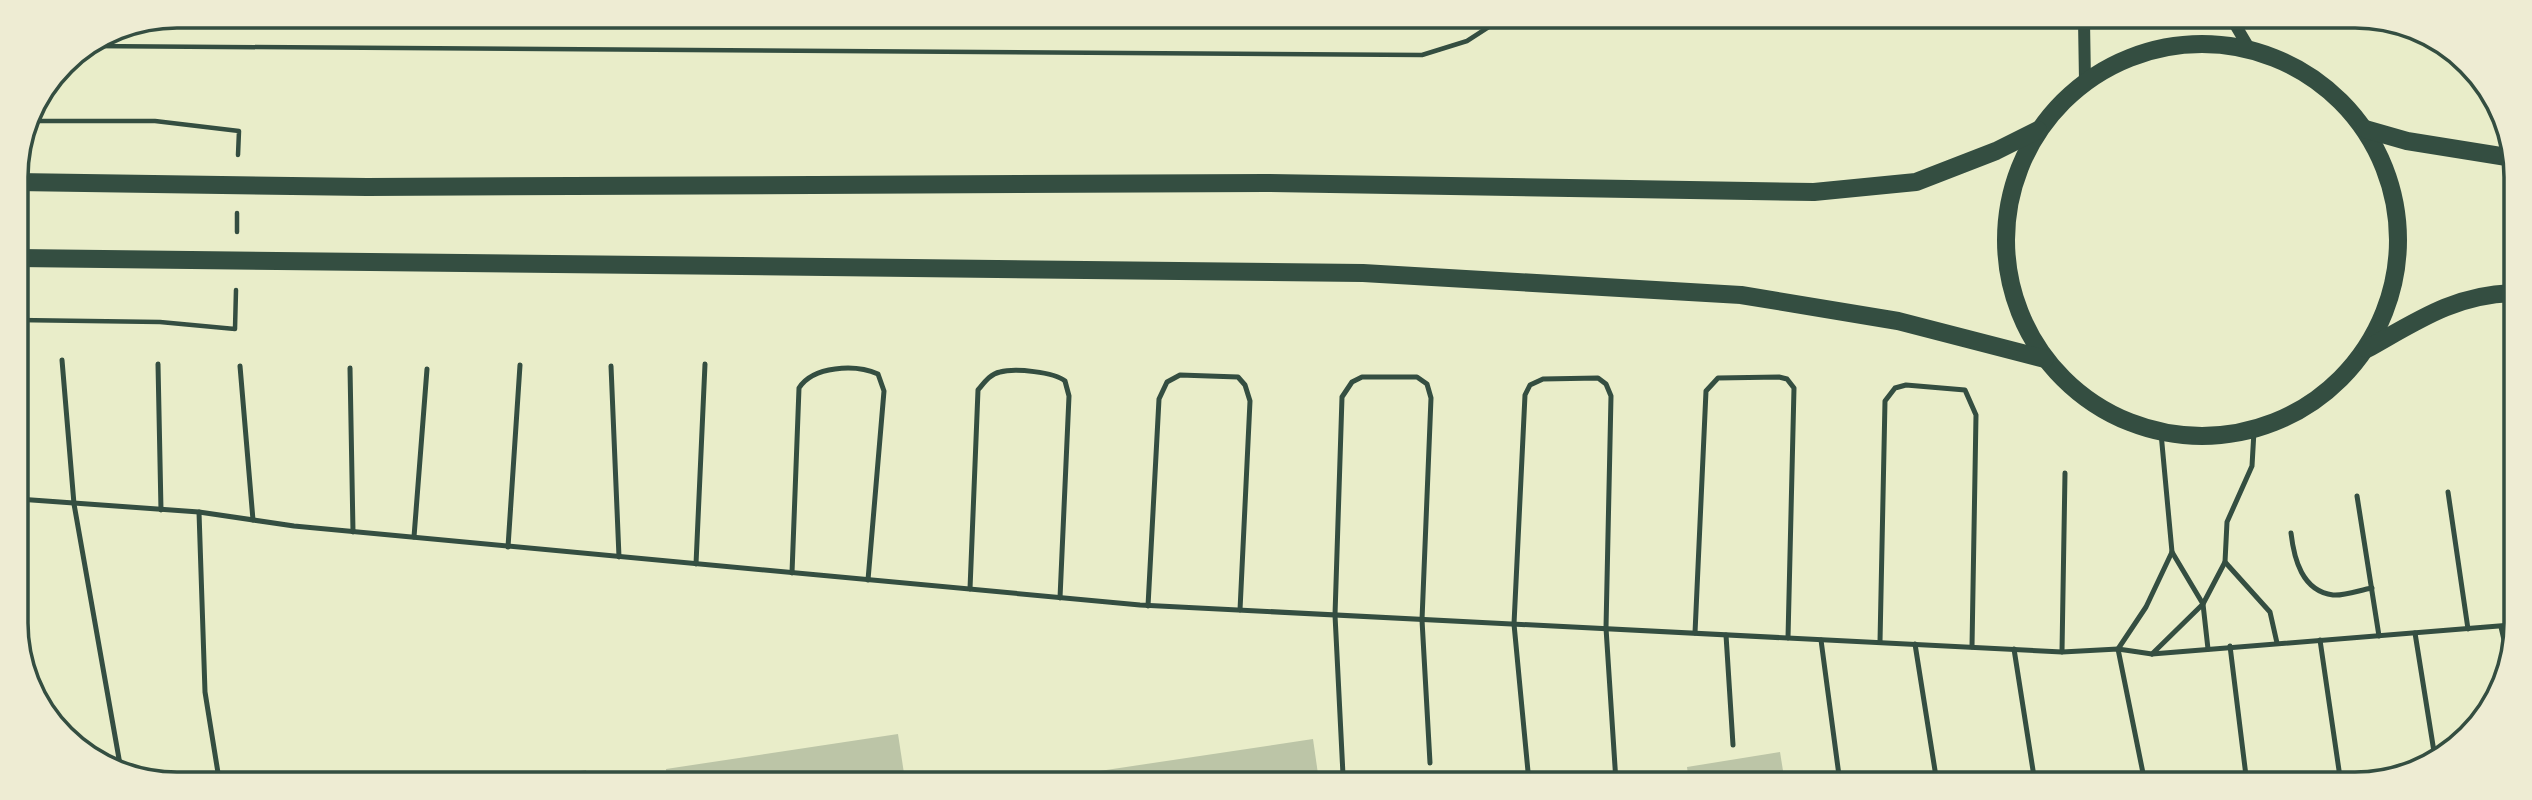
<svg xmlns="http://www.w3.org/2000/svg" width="2532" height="800" viewBox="0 0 2532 800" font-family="'Work Sans',sans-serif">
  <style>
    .building { fill: #bcc5a7 }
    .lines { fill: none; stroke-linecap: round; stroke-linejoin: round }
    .path { stroke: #344e41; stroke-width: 4.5 }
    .service { stroke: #344e41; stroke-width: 5 }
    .tertiary { stroke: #344e41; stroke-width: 12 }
    .primary { stroke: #344e41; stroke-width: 18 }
    .rim { fill: none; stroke: #344e41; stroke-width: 3.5 }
  </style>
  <rect width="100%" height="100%" fill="#e9edc9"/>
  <g class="building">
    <polygon points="898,734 905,780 667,780 666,769"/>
    <polygon points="1313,739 1319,781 1046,781 1046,779"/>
    <polygon points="1780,752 1785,783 1689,782 1687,767"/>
    <polygon points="586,770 587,780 532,780 532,778"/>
  </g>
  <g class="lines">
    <g class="path">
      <polyline points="88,46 1422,55 1467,41 1501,19"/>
      <polyline points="27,121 155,121 239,131 238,155"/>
      <polyline points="237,232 237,213"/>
      <polyline points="17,320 160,322 235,329 236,290"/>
    </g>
    <g class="service">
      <polyline points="62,360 74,504 121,770"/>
      <polyline points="158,364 161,510"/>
      <polyline points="240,366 253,520"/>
      <polyline points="611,366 619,557"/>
      <polyline points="350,368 353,532"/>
      <polyline points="2254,431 2252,466 2227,522 2225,562 2270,612 2277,643"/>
      <polyline points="2448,492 2468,629"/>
      <polyline points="2357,496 2379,636"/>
      <polyline points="18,499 199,512 294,526 1140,605 2062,652 2118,649 2152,654 2511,625"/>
      <polyline points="199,512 205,692 219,779"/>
      <path d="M2291,533C2294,559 2302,591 2333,595C2345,596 2360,590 2372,588"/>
      <polyline points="414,537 427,369"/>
      <polyline points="508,547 520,365"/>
      <polyline points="2172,552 2203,604 2208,649"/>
      <polyline points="696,564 705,364"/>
      <path d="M792,573L799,388C813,366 855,364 878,374L884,391L868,580"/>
      <path d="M970,589L978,390C984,383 990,374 1000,372C1015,368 1054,372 1065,381L1069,396L1060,598"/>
      <polyline points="1148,606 1159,399 1167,382 1180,375 1238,377 1245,385 1250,401 1240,610"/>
      <polyline points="2501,627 2510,666"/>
      <polyline points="1695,633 1706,391 1718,378 1779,377 1787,379 1794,388 1788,638"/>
      <polyline points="2415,633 2435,758"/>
      <polyline points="1726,635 1733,745"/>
      <polyline points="1821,640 1840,783"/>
      <polyline points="2320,640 2341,784"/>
      <polyline points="1880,642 1885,401 1895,388 1906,385 1965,390 1976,415 1972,647"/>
      <polyline points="1915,644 1937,783"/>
      <polyline points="2230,646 2247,784"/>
      <polyline points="2014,649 2035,783"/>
      <polyline points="2062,652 2065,473"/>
      <polyline points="2152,654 2203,604 2225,562"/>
      <polyline points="1343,775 1335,615 1342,397 1352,382 1362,377 1417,377 1427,384 1431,398 1422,620 1430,763"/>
      <polyline points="1529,782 1514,624 1525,395 1530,385 1543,379 1598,378 1606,384 1611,396 1606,628 1616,782"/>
      <polyline points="2145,783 2118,649 2146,607 2172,552 2161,433"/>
    </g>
    <g class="tertiary">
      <polyline points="2084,21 2085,81"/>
      <polyline points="2233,21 2249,48"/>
    </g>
    <g class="primary">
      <circle cx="2202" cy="240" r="196"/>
      <polyline points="2365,129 2407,141 2513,158"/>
      <polyline points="16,182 367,187 1266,183 1814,192 1916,182 1996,151 2038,130"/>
      <polyline points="17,258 1363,273 1741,295 1898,321 2045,359"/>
      <path d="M2367,349C2417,321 2454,295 2512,293"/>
    </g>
  </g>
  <path d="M0 0H2532V800H0ZM177 28H2355A149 149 0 0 1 2504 177V623A149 149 0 0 1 2355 772H177A149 149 0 0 1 28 623V177A149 149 0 0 1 177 28Z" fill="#eeecd3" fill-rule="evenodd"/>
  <path class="rim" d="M177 28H2355A149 149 0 0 1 2504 177V623A149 149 0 0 1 2355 772H177A149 149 0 0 1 28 623V177A149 149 0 0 1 177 28Z"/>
</svg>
